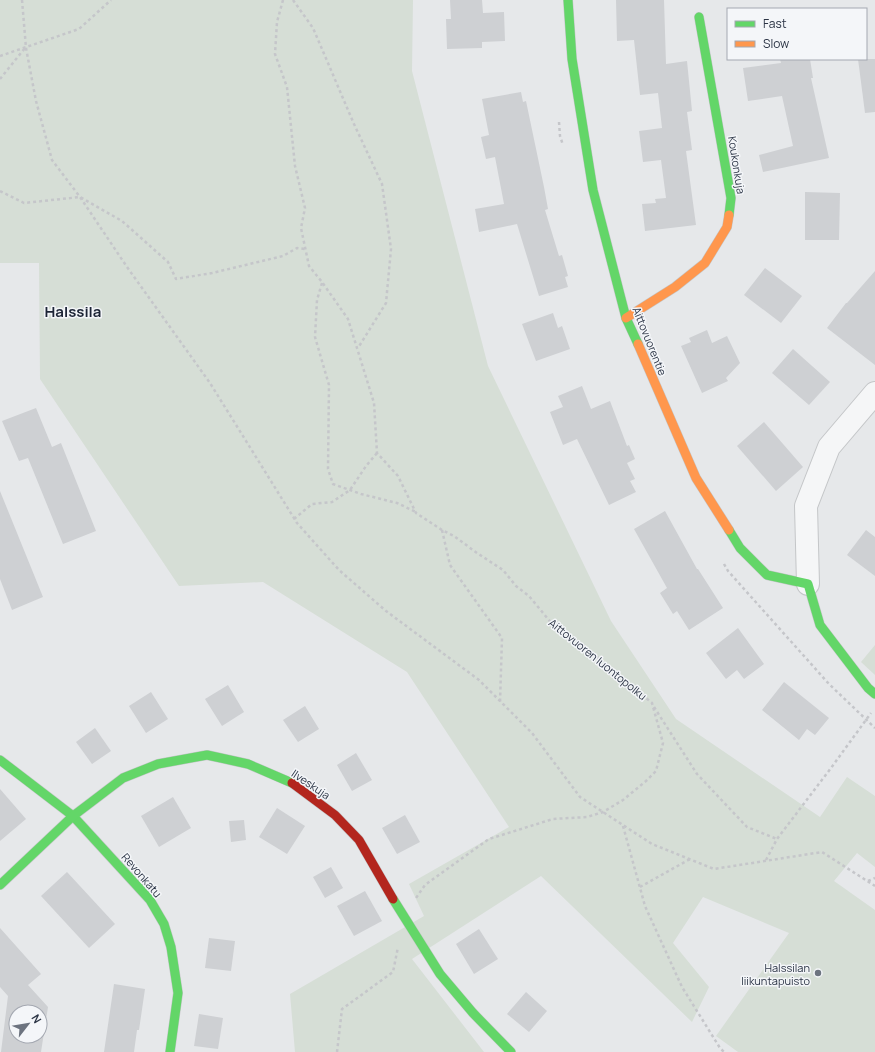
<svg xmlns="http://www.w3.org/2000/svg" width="875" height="1052" viewBox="0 0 875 1052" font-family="Manrope,sans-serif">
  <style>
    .green { fill: #d6ded6 }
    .building { fill: #ced0d3; fill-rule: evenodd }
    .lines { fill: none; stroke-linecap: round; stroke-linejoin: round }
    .street-casing { stroke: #c4c6c8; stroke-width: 24 }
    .fast-casing { stroke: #c4c6c8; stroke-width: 10 }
    .slow-casing { stroke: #c4c6c8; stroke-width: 10 }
    .jam-casing { stroke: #c4c6c8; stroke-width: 10 }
    .path { stroke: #c5c6ca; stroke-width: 2.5; stroke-dasharray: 3 3; stroke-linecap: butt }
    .street { stroke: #f5f6f7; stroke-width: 22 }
    .fast { stroke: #63d668; stroke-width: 9 }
    .slow { stroke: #ff974d; stroke-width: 9 }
    .jam { stroke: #b3261e; stroke-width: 9 }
    .poi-dot { fill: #6c737f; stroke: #f4f6f9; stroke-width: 1.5 }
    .labels { text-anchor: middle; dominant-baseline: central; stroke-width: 3; stroke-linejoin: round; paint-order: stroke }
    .street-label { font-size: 11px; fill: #2b3445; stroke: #f4f6f9 }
    .poi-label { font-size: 11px; fill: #2b3445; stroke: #f4f6f9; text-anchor: end }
    .district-label { font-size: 15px; font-weight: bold; fill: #1d2536; stroke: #f4f6f9 }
  </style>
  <rect width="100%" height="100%" fill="#e6e8ea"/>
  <g class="green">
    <polygon points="0,0 413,0 412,71 488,366 611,621 676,719 820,817 847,777 875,796 875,867 857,853 834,881 875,910 875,1052 738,1052 716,1036 789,933 703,897 673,943 709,987 692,1022 541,876 412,959 484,1052 295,1052 290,994 424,916 409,884 509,827 407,672 263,582 179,586 40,379 39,263 0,263"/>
    <polygon points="875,645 875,675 861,662"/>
  </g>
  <g class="building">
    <polygon points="450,0 482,0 483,13 504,12 505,41 482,42 482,48 447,49 446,19 451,19"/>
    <polygon points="616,0 664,0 666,64 687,61 692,111 687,112 692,150 686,151 696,225 645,231 642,204 656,203 655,199 666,198 661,160 643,162 639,131 662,128 658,93 640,95 634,40 617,41"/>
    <polygon points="780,59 810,59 813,78 811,78 829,158 763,172 759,155 793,146 782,96 748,101 743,68 781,63"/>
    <polygon points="858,59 875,59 875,112 865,113"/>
    <polygon points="521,92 523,102 526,101 544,187 548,209 545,210 559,256 562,255 568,276 565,277 568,287 539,296 517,224 479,232 475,209 504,204 495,157 486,159 481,137 489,135 482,99"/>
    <polygon points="805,192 840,193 839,240 805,240"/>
    <polygon points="765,268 802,296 781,323 744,295"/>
    <polygon points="875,271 875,365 827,328 846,303 847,303"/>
    <polygon points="553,313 558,328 562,326 570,349 536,361 522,324"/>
    <polygon points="707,330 712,343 727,336 740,363 726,378 728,381 702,393 681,346 691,342 689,338"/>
    <polygon points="793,349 830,382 809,405 772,373"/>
    <polygon points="582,386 591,409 610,401 627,446 629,445 635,459 627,463 635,479 630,481 636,492 609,505 577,439 563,445 550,412 563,407 558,396"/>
    <polygon points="36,408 52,447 61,443 96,531 63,544 28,458 19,461 2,421"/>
    <polygon points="764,422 803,467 776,491 737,446"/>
    <polygon points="0,491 43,597 12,610 0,579"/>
    <polygon points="665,511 697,569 698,569 723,608 689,630 677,611 673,614 660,593 667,588 634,529"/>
    <polygon points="866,530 875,537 875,576 847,555"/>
    <polygon points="738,628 764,664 744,679 737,670 726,679 706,653"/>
    <polygon points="784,682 829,718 815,735 807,729 799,740 762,710"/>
    <polygon points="228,685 244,712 222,726 205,699"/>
    <polygon points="151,692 168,719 146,733 129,706"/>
    <polygon points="305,706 319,729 298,742 283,720"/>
    <polygon points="95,728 111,751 92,764 76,742"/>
    <polygon points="356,753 372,780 352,791 337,765"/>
    <polygon points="0,789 26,819 0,841"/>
    <polygon points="173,797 191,828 159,847 141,816"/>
    <polygon points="277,808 305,826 287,854 259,837"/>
    <polygon points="405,815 420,842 397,854 382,828"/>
    <polygon points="244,820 246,840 231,842 229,821"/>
    <polygon points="331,867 343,888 325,898 313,877"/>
    <polygon points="67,872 115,924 89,948 41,896"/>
    <polygon points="365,891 382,921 354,936 337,906"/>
    <path d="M0,928L41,974L28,985L48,1007L41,1052H1L8,996L0,987ZM16,1012H40V1036H16Z"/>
    <polygon points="479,929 498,959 474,974 456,944"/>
    <polygon points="209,938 235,941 231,971 205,968"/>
    <polygon points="114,984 145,989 139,1030 137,1030 134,1052 104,1052"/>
    <polygon points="526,992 547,1011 529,1032 507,1014"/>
    <polygon points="199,1014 223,1018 218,1049 194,1046"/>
  </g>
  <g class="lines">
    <g class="street-casing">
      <polyline id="street" points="808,584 806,506 829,447 875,393"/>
    </g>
    <g class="fast-casing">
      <g id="fast">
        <polyline points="568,0 572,59 593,190 626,318 638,344"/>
        <polyline points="699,17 731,198 729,215"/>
        <polyline points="729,530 740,548 767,575 808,584 820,625 868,688 875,694"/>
        <polyline points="0,760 73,816 150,900 164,924 171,947 178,993 170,1052"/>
        <polyline points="0,885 73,816 123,778 158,764 207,755 248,764 292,783"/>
        <polyline points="393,899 440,974 473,1013 511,1052"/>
      </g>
    </g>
    <g class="slow-casing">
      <g id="slow">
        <polyline points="626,318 675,287 705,263 727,227 729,215"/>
        <polyline points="638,344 696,478 729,530"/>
      </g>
    </g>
    <g class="jam-casing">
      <polyline id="jam" points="292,783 335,815 359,840 393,899"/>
    </g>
    <g class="path">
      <polyline points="22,0 26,48 36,101 52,160 80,197 127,267 210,383 297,523 339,570 386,611 479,680 532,733 580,797 652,844 714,869 822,852 875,886"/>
      <polyline points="283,0 277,22 275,54 287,87 295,166 305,208 301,228 309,266 322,282 348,319 374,403 377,453 398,476 416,513 442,530 454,536 477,553 503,570 516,586 529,596 553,625 572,636 652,703 663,743 656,771 646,781 623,800 603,812 587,817 553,819 489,839 425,885 416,898"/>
      <polyline points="293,0 313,28 354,124 382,184 391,249 386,303 358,348"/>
      <polyline points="0,56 79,29 111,0"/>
      <polyline points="0,79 25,48"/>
      <polyline points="559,122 560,136 563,145"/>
      <polyline points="0,191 24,203 80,197 122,221 168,262 176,279 212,273 283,256 297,248 305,249"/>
      <polyline points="322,283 317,300 315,337 329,385 328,469 333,484 361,494 397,503 416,512"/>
      <polyline points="294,519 312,504 332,502 350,490 366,466 377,453"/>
      <polyline points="442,530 450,565 502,638 500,702"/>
      <polyline points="724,564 728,571 829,684 875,728"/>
      <polyline points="654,707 697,774 747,827 777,839"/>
      <polyline points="623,826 645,906 682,987 720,1048 724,1052"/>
      <polyline points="766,860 777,839 831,768 871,713"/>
      <polyline points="868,881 875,878"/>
      <polyline points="640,887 690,859"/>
      <polyline points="337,1052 342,1009 393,972 398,947"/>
    </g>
    <use href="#street" class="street"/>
    <use href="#fast" class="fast"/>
    <use href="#slow" class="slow"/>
    <use href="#jam" class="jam"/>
  </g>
  <circle class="poi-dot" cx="818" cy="973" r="4"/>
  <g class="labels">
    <g class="street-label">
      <text transform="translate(737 165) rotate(81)">Koukonkuja</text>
      <text transform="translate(650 341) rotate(68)">Aittovuorentie</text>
      <text transform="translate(598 659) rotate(39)">Aittovuoren luontopolku</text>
      <text transform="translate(311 784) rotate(34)">Ilveskuja</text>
      <text transform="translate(142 875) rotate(49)">Revonkatu</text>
    </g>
    <g class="poi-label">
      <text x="810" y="967">Halssilan<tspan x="810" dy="13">liikuntapuisto</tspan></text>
    </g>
    <g class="district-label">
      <text x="73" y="311">Halssila</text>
    </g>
  </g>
  <rect x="727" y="8" width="140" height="52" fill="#f4f6f9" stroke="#a4a8b1"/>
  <rect x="735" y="21" width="20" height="6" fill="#63d668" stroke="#a4a8b1"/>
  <text x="763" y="28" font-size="12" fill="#2b3445">Fast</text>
  <rect x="735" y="41" width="20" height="6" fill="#ff974d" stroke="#a4a8b1"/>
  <text x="763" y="48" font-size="12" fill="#2b3445">Slow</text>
  <g transform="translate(28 1024) rotate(59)"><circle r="19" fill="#f4f6f9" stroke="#a4a8b1"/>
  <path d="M0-3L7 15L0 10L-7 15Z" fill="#6c737f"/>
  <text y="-6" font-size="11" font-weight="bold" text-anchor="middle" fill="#2b3445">N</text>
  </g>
</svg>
